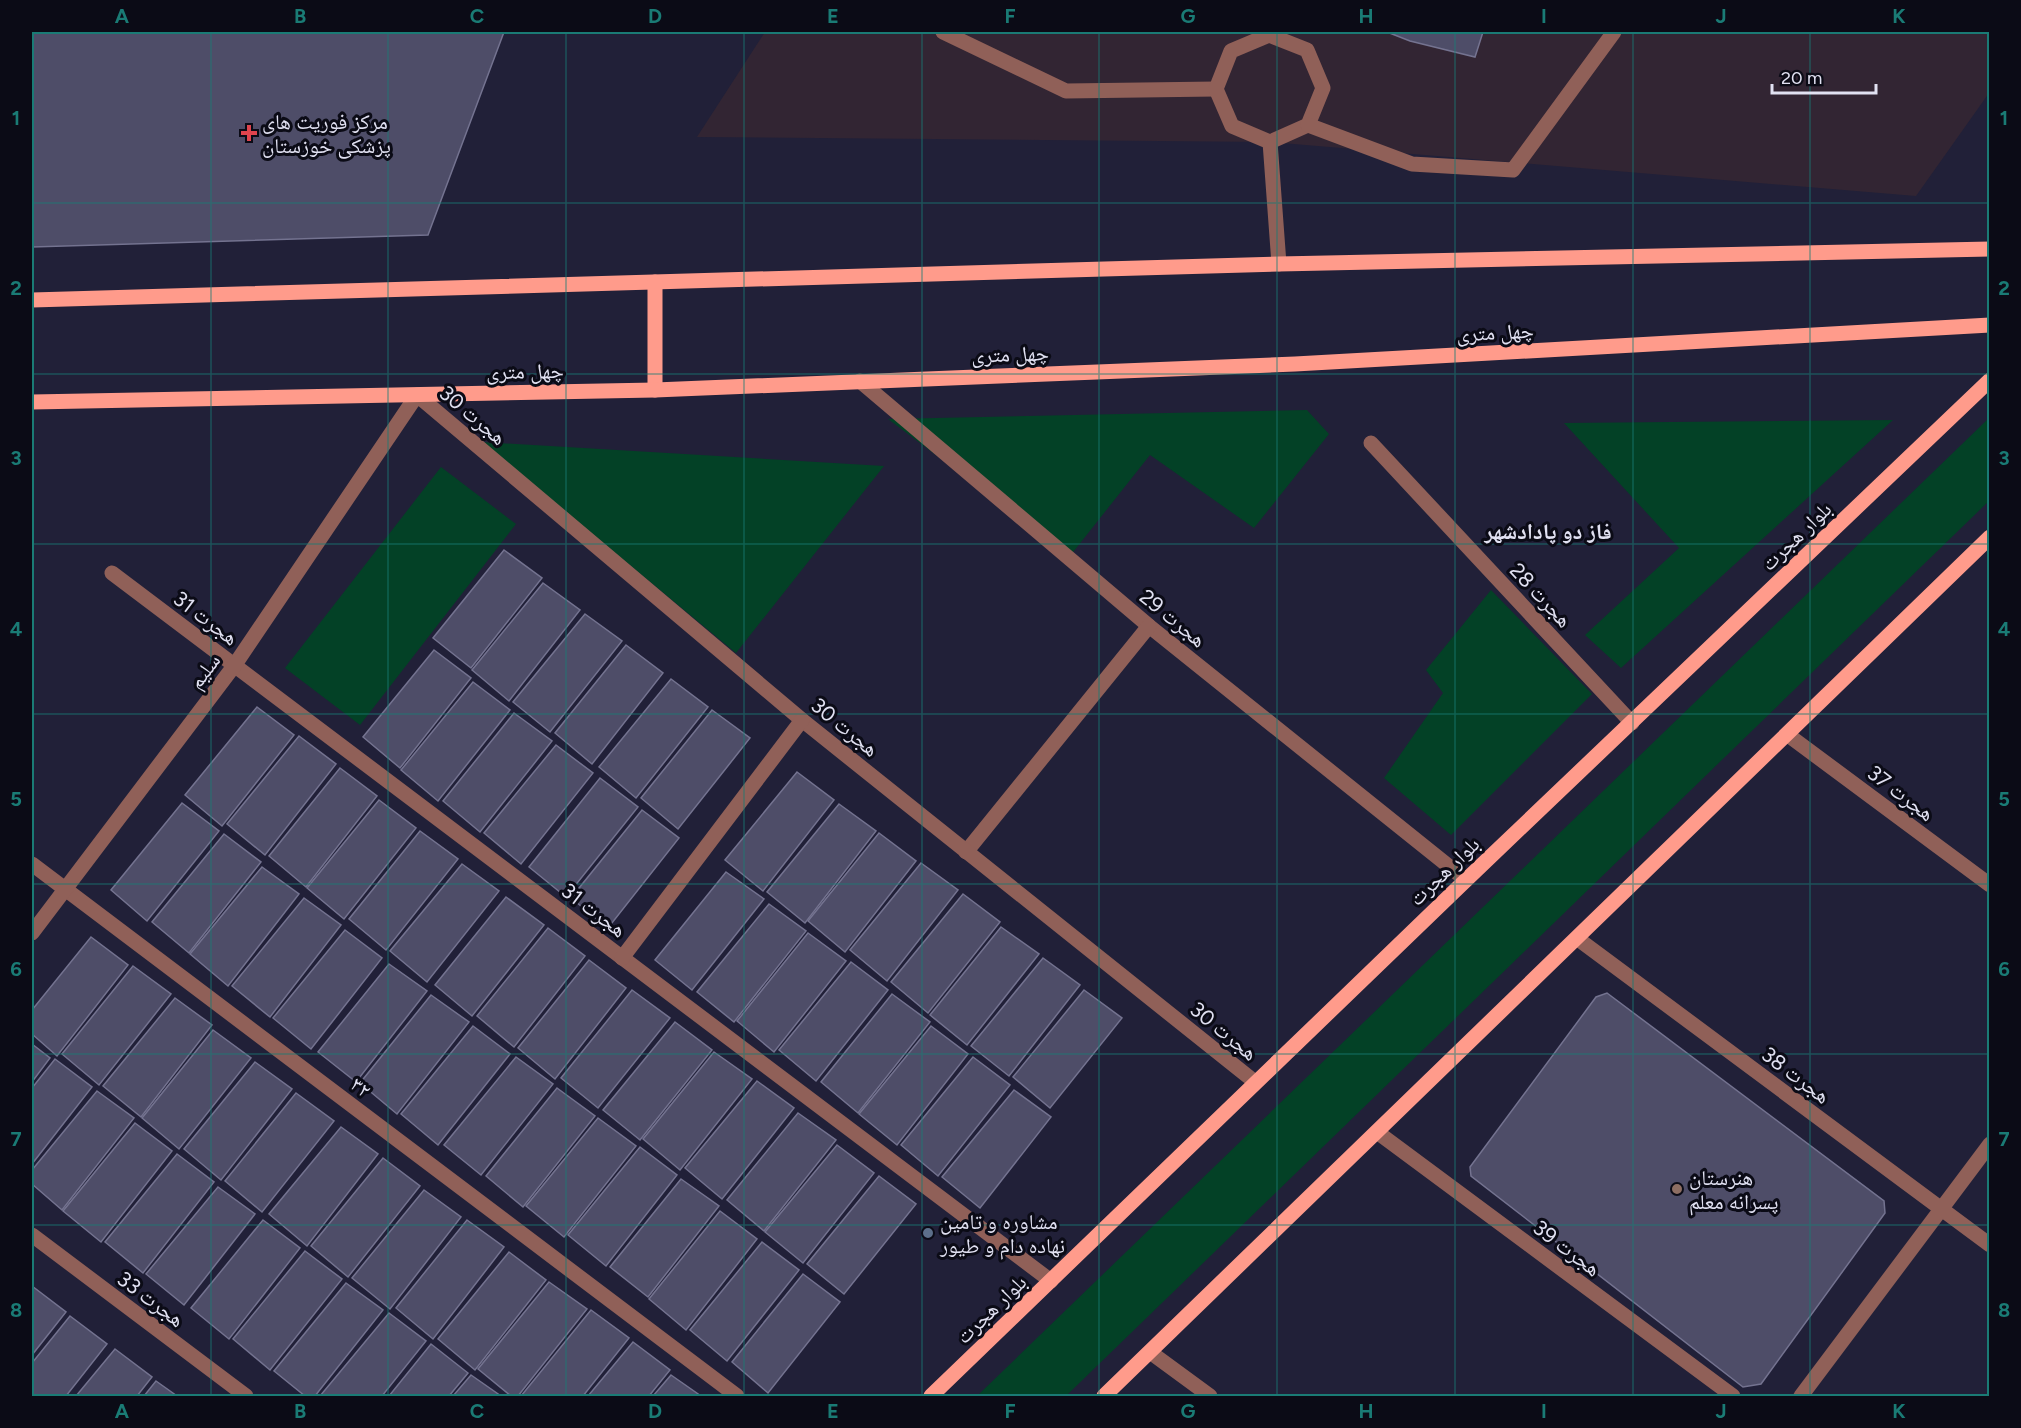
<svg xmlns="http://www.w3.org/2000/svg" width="2021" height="1428" viewBox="0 0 2021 1428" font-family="Figtree,'Noto Naskh Arabic',sans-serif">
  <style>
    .education { fill: #322533 }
    .grass { fill: #034126 }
    .building { fill: #4e4d68; stroke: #747390; stroke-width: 1.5 }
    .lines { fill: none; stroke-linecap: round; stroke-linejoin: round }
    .minor { stroke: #906058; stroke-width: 15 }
    .major { stroke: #ff9b8b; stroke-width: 15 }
    .grid { fill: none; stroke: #1a7b75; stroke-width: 1.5; stroke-opacity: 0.55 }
    .health-dot { fill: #e0444e; stroke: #0b0b16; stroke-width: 2 }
    .education-dot { fill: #8d6e63; stroke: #0b0b16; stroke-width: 2 }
    .service-dot { fill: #5c6f8a; stroke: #0b0b16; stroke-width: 2 }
    .labels { text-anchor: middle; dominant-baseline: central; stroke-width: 6; stroke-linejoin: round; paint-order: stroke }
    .poi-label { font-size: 21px; fill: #e1e1f2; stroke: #0b0b16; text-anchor: start }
    .street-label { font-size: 21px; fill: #e1e1f2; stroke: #0b0b16 }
    .neighbourhood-label { font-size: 22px; font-weight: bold; fill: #e1e1f2; stroke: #0b0b16 }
    .neatline { fill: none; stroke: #1a7b75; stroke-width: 2 }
    .grid-label { font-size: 20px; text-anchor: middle; font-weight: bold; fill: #1a7b75 }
  </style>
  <rect width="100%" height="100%" fill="#212038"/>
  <polygon class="education" points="765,32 1989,32 1989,93 1916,196 1270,142 697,137"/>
  <g class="grass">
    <polygon points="1307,410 1329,434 1254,528 1150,455 1070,556 888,419"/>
    <polygon points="1989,418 1989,501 1066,1396 977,1396"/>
    <polygon points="1893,420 1621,668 1585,635 1679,548 1564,423"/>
    <polygon points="481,442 884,466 736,653"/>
    <polygon points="441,467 516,524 360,725 285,668"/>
    <polygon points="1491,590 1592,694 1451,835 1384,778 1443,693 1426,670"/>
  </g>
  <g class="building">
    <polygon points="32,32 504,32 428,235 32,247"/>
    <polygon points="1387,32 1483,32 1475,57 1410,41"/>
    <polygon points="504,550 542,578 471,668 433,638"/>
    <polygon points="543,583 580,610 509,701 472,670"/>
    <polygon points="585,614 622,641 550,732 513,702"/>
    <polygon points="626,645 663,673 592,764 555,733"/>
    <polygon points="434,650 471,678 400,768 363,737"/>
    <polygon points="671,679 708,707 636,798 599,767"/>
    <polygon points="473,682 510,710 438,801 401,770"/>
    <polygon points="257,707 294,735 222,826 185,795"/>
    <polygon points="712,710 750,738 678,829 641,798"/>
    <polygon points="514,713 552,741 480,832 443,801"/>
    <polygon points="299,736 336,764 265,855 227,824"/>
    <polygon points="556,745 593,773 521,864 484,833"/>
    <polygon points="340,768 377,796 306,887 269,856"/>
    <polygon points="797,772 834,800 763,891 725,860"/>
    <polygon points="600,778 638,807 566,897 529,867"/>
    <polygon points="379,800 416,828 344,919 307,888"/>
    <polygon points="182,803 219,831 147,921 111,890"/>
    <polygon points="839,804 876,831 805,923 767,892"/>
    <polygon points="642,810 679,838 608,928 571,898"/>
    <polygon points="420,831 458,859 386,950 349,919"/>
    <polygon points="879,833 916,861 845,952 808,921"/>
    <polygon points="224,834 261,862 189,953 152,922"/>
    <polygon points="921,863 958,890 887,981 850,950"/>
    <polygon points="462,864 499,891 427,982 390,951"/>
    <polygon points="262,867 299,894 228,986 190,954"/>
    <polygon points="726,872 764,899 692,990 655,960"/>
    <polygon points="963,894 1000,922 928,1013 891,982"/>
    <polygon points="506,897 544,925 472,1016 435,985"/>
    <polygon points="304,898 341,925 270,1017 232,986"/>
    <polygon points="769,904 806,931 734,1022 697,992"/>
    <polygon points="1001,927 1039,954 967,1045 930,1015"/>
    <polygon points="548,928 585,956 514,1047 477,1016"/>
    <polygon points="345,930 382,958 311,1049 273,1018"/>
    <polygon points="808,933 846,961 774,1052 737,1021"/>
    <polygon points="91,937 128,965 57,1056 32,1034 32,1010"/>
    <polygon points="1043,958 1080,985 1009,1076 971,1046"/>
    <polygon points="589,960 626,988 555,1079 518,1048"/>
    <polygon points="851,962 888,990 816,1081 779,1050"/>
    <polygon points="389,964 427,991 356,1082 318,1052"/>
    <polygon points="133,966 171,994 99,1085 62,1054"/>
    <polygon points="632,990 670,1018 598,1108 561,1078"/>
    <polygon points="1084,990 1122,1018 1050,1108 1013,1077"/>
    <polygon points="1607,993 1884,1201 1885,1213 1761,1384 1743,1387 1471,1176 1470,1167 1596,997"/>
    <polygon points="892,994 930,1022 858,1113 821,1082"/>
    <polygon points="431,995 469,1022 397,1114 360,1083"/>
    <polygon points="175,998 212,1025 141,1117 103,1086"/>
    <polygon points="675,1022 712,1050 640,1140 603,1110"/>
    <polygon points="473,1026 510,1054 438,1145 401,1114"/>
    <polygon points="931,1026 968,1054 897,1145 859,1114"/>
    <polygon points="213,1030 251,1058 179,1149 142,1118"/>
    <polygon points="32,1044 50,1058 32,1082"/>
    <polygon points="714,1052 752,1079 680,1170 643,1139"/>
    <polygon points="516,1057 553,1084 481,1175 444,1145"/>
    <polygon points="973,1057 1010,1085 938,1176 901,1145"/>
    <polygon points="55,1059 92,1087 32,1164 32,1088"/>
    <polygon points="255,1062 292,1089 221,1180 184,1149"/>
    <polygon points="757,1081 794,1108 722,1199 685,1168"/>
    <polygon points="557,1088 595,1116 523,1207 486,1176"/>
    <polygon points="1014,1090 1051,1117 980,1208 942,1177"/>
    <polygon points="97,1091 134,1118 62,1210 32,1184 32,1170"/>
    <polygon points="296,1093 334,1121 262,1212 225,1181"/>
    <polygon points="798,1113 836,1140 764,1231 727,1200"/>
    <polygon points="598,1118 636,1146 564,1237 526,1206"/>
    <polygon points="135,1123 172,1151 101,1242 63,1211"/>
    <polygon points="341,1127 378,1154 307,1246 269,1214"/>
    <polygon points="837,1145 874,1173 803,1263 765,1232"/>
    <polygon points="640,1147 677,1175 606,1266 568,1235"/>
    <polygon points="177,1154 214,1182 143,1273 105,1242"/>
    <polygon points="383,1158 420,1186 348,1277 311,1246"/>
    <polygon points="879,1176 916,1204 844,1294 807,1264"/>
    <polygon points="681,1179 719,1206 648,1297 610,1267"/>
    <polygon points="218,1187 255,1214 184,1305 146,1274"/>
    <polygon points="424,1190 461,1217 390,1309 352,1278"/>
    <polygon points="720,1211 757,1239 686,1330 649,1299"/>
    <polygon points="263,1220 300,1248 229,1339 191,1308"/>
    <polygon points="467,1220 504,1247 433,1339 396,1308"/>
    <polygon points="762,1242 799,1270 727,1361 690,1330"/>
    <polygon points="305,1251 342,1279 270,1370 233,1339"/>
    <polygon points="509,1252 546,1280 475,1370 438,1339"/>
    <polygon points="803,1274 840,1302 768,1393 732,1362"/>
    <polygon points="549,1282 587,1309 518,1396 511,1396 478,1369"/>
    <polygon points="346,1283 383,1310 315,1396 305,1396 274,1371"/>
    <polygon points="32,1286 66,1312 32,1355"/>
    <polygon points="591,1310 629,1338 583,1396 521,1396"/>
    <polygon points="389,1313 426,1341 382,1396 320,1396"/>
    <polygon points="70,1316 107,1344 66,1396 32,1396 32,1363"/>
    <polygon points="633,1342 670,1370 649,1396 588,1396"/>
    <polygon points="431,1344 468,1373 449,1396 389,1396"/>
    <polygon points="115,1349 152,1377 137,1396 76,1396"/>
    <polygon points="471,1375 501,1396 453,1396"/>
    <polygon points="671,1375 701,1396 653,1396"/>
    <polygon points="156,1381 177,1396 144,1396"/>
  </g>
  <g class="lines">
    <g class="minor">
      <polyline points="943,32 1066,91 1216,89"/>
      <polygon points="1269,35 1307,50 1323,88 1308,125 1270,142 1232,126 1216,89 1231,51"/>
      <polyline points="1308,125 1412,164 1513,170 1614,32"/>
      <polyline points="1270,142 1279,264"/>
      <polyline points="860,381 1149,626 1466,880"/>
      <polyline points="1371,443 1632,723"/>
      <polyline points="112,573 1051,1281"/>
      <polyline points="1788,735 1990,885"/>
      <polyline points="966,852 1149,626"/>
      <polyline points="32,864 737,1396"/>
      <polyline points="32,933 234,666 417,395 802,720 1255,1082"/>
      <polyline points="1578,939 1990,1245"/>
      <polyline points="622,958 802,720"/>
      <polyline points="1377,1132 1733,1396"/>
      <polyline points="32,1235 246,1396"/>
      <polyline points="1150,1352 1210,1396"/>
      <polyline points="1801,1396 1990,1144"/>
    </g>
    <g class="major">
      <polyline points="32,300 1279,264 1990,249"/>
      <polyline points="655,390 655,282"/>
      <polyline points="32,402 655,390 1295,364 1990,325"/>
      <polyline points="931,1396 1466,880 1990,380"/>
      <polyline points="1104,1396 1990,537"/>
    </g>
  </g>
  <path class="grid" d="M211,32V1396M388,32V1396M566,32V1396M744,32V1396M922,32V1396M1099,32V1396M1277,32V1396M1455,32V1396M1633,32V1396M1810,32V1396M32,203H1990M32,374H1990M32,544H1990M32,714H1990M32,884H1990M32,1054H1990M32,1225H1990"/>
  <path class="health-dot" d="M246 124h6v6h6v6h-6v6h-6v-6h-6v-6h6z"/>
  <circle class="education-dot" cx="1677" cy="1189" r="6"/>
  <circle class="service-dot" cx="928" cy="1233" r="6"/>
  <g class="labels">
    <g class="poi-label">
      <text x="262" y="121">مرکز فوریت های<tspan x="262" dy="24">پزشکی خوزستان</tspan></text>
      <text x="1689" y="1177">هنرستان<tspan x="1689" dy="24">پسرانه معلم</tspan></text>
      <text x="940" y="1221">مشاوره و تامین<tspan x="940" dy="24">نهاده دام و طیور</tspan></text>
    </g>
    <g class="street-label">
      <text transform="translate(1495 332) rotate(-3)">چهل متری</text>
      <text transform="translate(1010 354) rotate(-2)">چهل متری</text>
      <text transform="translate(525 371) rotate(-1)">چهل متری</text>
      <text transform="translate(473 415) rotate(40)">هجرت 30</text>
      <text transform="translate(1796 536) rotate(-44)">بلوار هجرت</text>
      <text transform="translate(1541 595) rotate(47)">هجرت 28</text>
      <text transform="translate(206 618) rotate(37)">هجرت 31</text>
      <text transform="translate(1173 618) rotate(39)">هجرت 29</text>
      <text transform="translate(204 671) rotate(-53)">سلیم</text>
      <text transform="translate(845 727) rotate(39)">هجرت 30</text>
      <text transform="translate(1901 793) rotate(37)">هجرت 37</text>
      <text transform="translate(1444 871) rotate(-44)">بلوار هجرت</text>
      <text transform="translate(594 910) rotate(37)">هجرت 31</text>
      <text transform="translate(1224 1031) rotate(39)">هجرت 30</text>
      <text transform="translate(1796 1075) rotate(37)">هجرت 38</text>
      <text transform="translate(361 1087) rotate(37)">۳۲</text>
      <text transform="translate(1567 1248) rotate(37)">هجرت 39</text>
      <text transform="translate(151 1299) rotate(37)">هجرت 33</text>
      <text transform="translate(991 1309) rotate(-44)">بلوار هجرت</text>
    </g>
    <g class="neighbourhood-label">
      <text x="1548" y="531">فاز دو پادادشهر</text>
    </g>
  </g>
  <rect width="2021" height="1428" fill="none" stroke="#0b0b16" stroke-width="66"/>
  <path d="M1772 84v9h104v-9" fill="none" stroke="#e1e1f2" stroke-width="3"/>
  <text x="1781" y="84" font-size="18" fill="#e1e1f2" stroke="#0b0b16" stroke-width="4.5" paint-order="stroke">20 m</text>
  <rect x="33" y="33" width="1955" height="1362" class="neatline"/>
  <g class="grid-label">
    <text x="122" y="23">A</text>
    <text x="300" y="23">B</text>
    <text x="477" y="23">C</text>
    <text x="655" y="23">D</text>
    <text x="833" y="23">E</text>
    <text x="1010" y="23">F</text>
    <text x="1188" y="23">G</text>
    <text x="1366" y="23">H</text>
    <text x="1544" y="23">I</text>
    <text x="1721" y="23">J</text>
    <text x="1899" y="23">K</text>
    <text x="16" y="125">1</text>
    <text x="2004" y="125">1</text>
    <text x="16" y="295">2</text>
    <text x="2004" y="295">2</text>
    <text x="16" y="465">3</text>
    <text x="2004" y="465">3</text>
    <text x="16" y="636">4</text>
    <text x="2004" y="636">4</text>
    <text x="16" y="806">5</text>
    <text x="2004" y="806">5</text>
    <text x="16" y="976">6</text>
    <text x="2004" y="976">6</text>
    <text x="16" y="1146">7</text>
    <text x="2004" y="1146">7</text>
    <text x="16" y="1317">8</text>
    <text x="2004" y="1317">8</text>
    <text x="122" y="1418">A</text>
    <text x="300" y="1418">B</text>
    <text x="477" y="1418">C</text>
    <text x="655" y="1418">D</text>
    <text x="833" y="1418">E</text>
    <text x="1010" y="1418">F</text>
    <text x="1188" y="1418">G</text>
    <text x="1366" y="1418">H</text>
    <text x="1544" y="1418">I</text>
    <text x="1721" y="1418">J</text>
    <text x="1899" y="1418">K</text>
  </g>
</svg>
